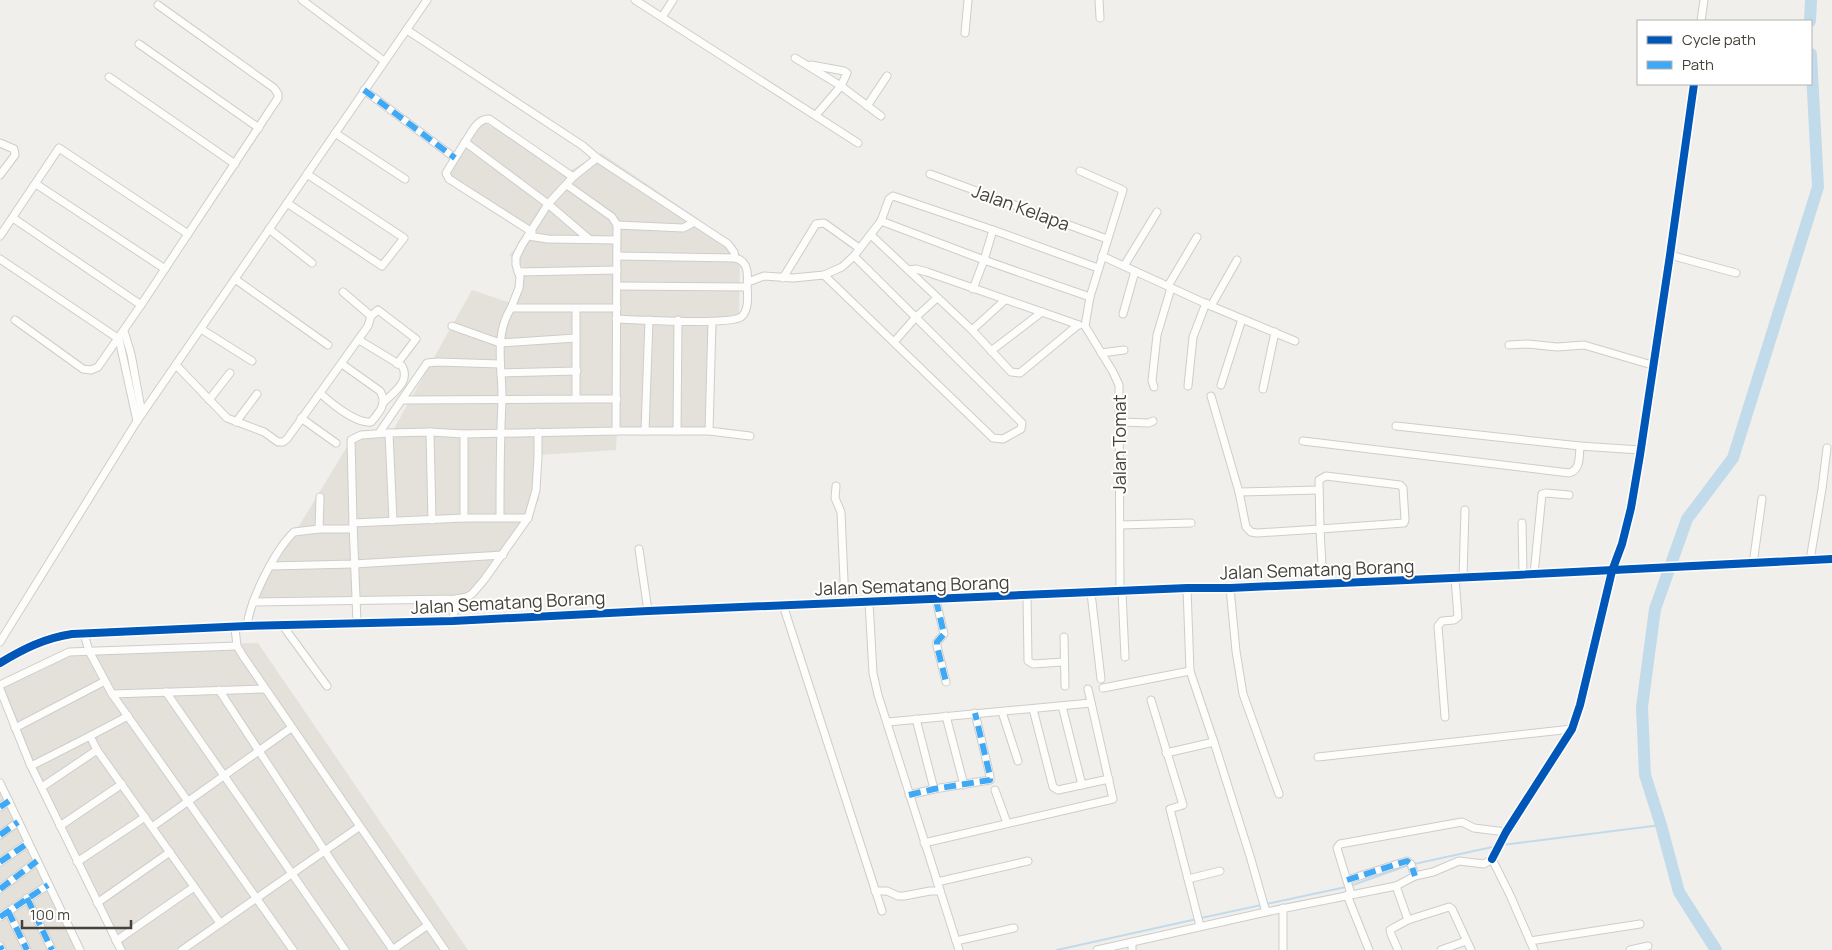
<svg xmlns="http://www.w3.org/2000/svg" width="1832" height="950" viewBox="0 0 1832 950" font-family="Manrope,sans-serif">
  <style>
    .residential { fill: #e4e1db }
    .lines { fill: none; stroke-linecap: round; stroke-linejoin: round }
    .stream { stroke: #c2dbea; stroke-width: 2 }
    .river { stroke: #c2dbea; stroke-width: 12 }
    .minor-casing { stroke: #cfcdca; stroke-width: 9 }
    .minor { stroke: #fdfdfc; stroke-width: 7 }
    .quiet { stroke: #3fa9f5; stroke-width: 6; stroke-dasharray: 12 6; stroke-linecap: butt }
    .cycleway-casing { stroke: #fff; stroke-width: 11 }
    .cycleway { stroke: #0057b8; stroke-width: 8 }
    .labels { text-anchor: middle; dominant-baseline: central; stroke-width: 4; stroke-linejoin: round; paint-order: stroke }
    .street-label { font-size: 18px; fill: #464139; stroke: #fff }
  </style>
  <rect width="100%" height="100%" fill="#f1efec"/>
  <g class="residential">
    <polygon points="481,121 571,170 601,153 697,218 740,255 739,316 717,321 710,427 617,431 616,450 539,455 539,500 471,597 253,602 351,440 392,432 472,290 514,304 524,268 509,255 531,233 447,175 470,144"/>
    <polygon points="258,643 468,950 120,950 12,724 0,684 63,650"/>
    <polygon points="0,779 77,950 0,950"/>
  </g>
  <g class="lines">
    <g class="stream">
      <polyline points="1502,845 1661,825"/>
      <polyline points="1414,864 1497,846"/>
      <polyline points="1350,886 1409,865"/>
      <polyline points="1201,918 1346,887"/>
      <polyline points="1057,950 1197,919"/>
    </g>
    <g class="river">
      <polyline points="1810,21 1811,0"/>
      <polyline points="1716,950 1679,892 1661,825 1645,775 1642,707 1655,609 1687,519 1733,458 1818,187 1811,54"/>
    </g>
    <g class="minor-casing">
      <g id="minor">
        <polyline points="302,0 384,61"/>
        <polyline points="635,0 858,143"/>
        <polyline points="1099,0 1100,18"/>
        <polyline points="662,17 673,0"/>
        <polyline points="1701,21 1704,0"/>
        <polyline points="407,30 583,146 597,158 573,177 548,204 589,239"/>
        <polyline points="965,33 968,0"/>
        <polyline points="139,44 259,128"/>
        <polyline points="795,58 841,86 881,116"/>
        <polyline points="811,65 844,71 847,73 841,86 816,115"/>
        <polyline points="109,77 235,164"/>
        <polyline points="364,90 455,158"/>
        <polyline points="867,106 887,76"/>
        <polyline points="335,133 405,179"/>
        <path d="M465,142C471,134 477,118 489,119L573,177"/>
        <polyline points="0,143 14,149 15,155 0,175"/>
        <polyline points="597,158 728,244 734,252 735,258 617,256"/>
        <polyline points="1080,171 1123,190 1090,297 1085,326 1113,372 1119,385 1120,591"/>
        <polyline points="930,174 1107,239"/>
        <polyline points="36,184 165,269"/>
        <polyline points="287,203 382,266 404,238 307,174"/>
        <polyline points="13,218 141,305"/>
        <polyline points="881,221 984,260 1090,297"/>
        <polyline points="617,225 683,228 691,224 692,221"/>
        <polyline points="269,229 312,263"/>
        <polyline points="871,235 972,330 1011,372 1020,373 1078,325"/>
        <polyline points="0,236 59,148 188,234"/>
        <polyline points="528,236 548,239 616,240"/>
        <polyline points="1670,255 1736,273"/>
        <polyline points="1102,256 1211,306 1295,341"/>
        <polyline points="0,259 119,339 137,421"/>
        <polyline points="1124,266 1157,212"/>
        <polyline points="909,270 916,269 927,272 1079,325"/>
        <polyline points="518,272 617,270"/>
        <polyline points="824,275 993,438 1003,439 1021,429 1022,423 854,256"/>
        <polyline points="783,278 816,224 824,223 859,248"/>
        <polyline points="235,279 328,345"/>
        <polyline points="748,282 764,276 793,278 824,275 842,267 854,256 881,221 889,199 893,196 993,230 1098,268"/>
        <path d="M617,286L747,287C748,275 749,261 735,258"/>
        <polyline points="1168,286 1197,237"/>
        <polyline points="973,289 984,260 993,230"/>
        <polyline points="1211,306 1237,260"/>
        <polyline points="511,308 519,288 520,277 516,265 516,257 522,245 548,204 465,142 446,173 449,179 532,232"/>
        <polyline points="1123,314 1135,271"/>
        <polyline points="371,316 378,310 416,339 397,364"/>
        <path d="M616,319C635,320 731,325 741,317C749,311 748,296 747,287"/>
        <polyline points="15,320 83,369 91,370 98,367 141,305 278,98 278,94 274,88 158,5"/>
        <polyline points="201,329 252,361"/>
        <polyline points="972,330 1005,300"/>
        <polyline points="124,331 131,354 142,414"/>
        <polyline points="576,338 576,309"/>
        <path d="M359,340L402,366C411,381 394,392 384,402"/>
        <polyline points="894,342 916,317 937,298"/>
        <polyline points="1509,345 1528,344 1557,347 1584,345 1652,365"/>
        <polyline points="991,351 1042,312"/>
        <polyline points="1101,353 1124,350"/>
        <polyline points="176,365 227,418 264,432 278,442 283,442 287,439 368,326 371,316 343,292"/>
        <polyline points="501,373 577,371"/>
        <polyline points="1221,385 1242,319"/>
        <polyline points="1188,386 1193,337 1206,303"/>
        <polyline points="1154,387 1152,381 1157,335 1171,288"/>
        <polyline points="1263,389 1275,332"/>
        <path d="M320,393C331,403 356,424 371,422C379,413 388,403 380,391L342,364"/>
        <polyline points="1211,396 1239,492 1246,527 1251,532 1257,533 1320,529 1323,584"/>
        <polyline points="576,399 617,399"/>
        <polyline points="209,400 230,373"/>
        <polyline points="402,400 576,399 576,338 500,343 452,326"/>
        <polyline points="301,418 336,443"/>
        <polyline points="236,422 257,394"/>
        <polyline points="1120,422 1149,423 1153,421"/>
        <polyline points="1396,426 1580,446 1640,450"/>
        <polyline points="616,431 709,431 712,322"/>
        <polyline points="645,431 649,320"/>
        <polyline points="677,431 678,320"/>
        <polyline points="709,431 750,436"/>
        <polyline points="430,432 432,520"/>
        <polyline points="379,433 427,363 438,362 500,364"/>
        <polyline points="389,433 393,521"/>
        <polyline points="464,434 464,518"/>
        <path d="M1303,441L1569,473C1581,470 1579,456 1580,446"/>
        <polygon points="1326,476 1400,485 1403,488 1405,520 1404,523 1320,529 1319,480"/>
        <polyline points="836,486 835,498 841,512 845,603"/>
        <polyline points="1239,492 1319,490"/>
        <path d="M500,517C500,478 500,440 502,402C503,370 493,337 511,308H617"/>
        <polyline points="353,523 351,440 361,435 389,433 430,432 464,434 616,431 617,225 612,217 567,185"/>
        <polyline points="1522,523 1523,574"/>
        <polyline points="1120,525 1191,523"/>
        <polyline points="319,529 320,497"/>
        <polyline points="639,549 648,611"/>
        <polyline points="1810,560 1822,489 1827,448"/>
        <polyline points="1753,564 1762,499"/>
        <polyline points="270,566 354,564 503,555"/>
        <polyline points="1534,574 1542,494 1546,493 1569,495"/>
        <polyline points="1463,577 1465,510"/>
        <polyline points="1230,588 1236,651 1243,694 1279,794"/>
        <polyline points="1122,592 1125,657"/>
        <polyline points="1091,593 1101,679"/>
        <polyline points="1027,596 1028,661 1033,664 1063,662"/>
        <polyline points="936,600 944,634 937,642 937,646 946,682"/>
        <polyline points="253,602 456,599 467,597 472,594 484,580 528,518 536,490 538,456 538,432"/>
        <polyline points="869,602 873,673 878,695 959,950"/>
        <polyline points="783,605 882,911"/>
        <polyline points="453,621 456,599"/>
        <polyline points="357,623 353,523 464,518 528,518"/>
        <path d="M247,626C250,600 275,550 294,532L319,529H353"/>
        <polyline points="283,626 327,686"/>
        <polyline points="235,628 237,646 243,656 445,950"/>
        <polyline points="84,634 89,651 112,694 293,950"/>
        <polyline points="1064,637 1065,686"/>
        <polyline points="0,642 137,421 427,0"/>
        <path d="M0,663C23,649 45,638 72,634L247,626L453,621L648,611L1187,588H1230C1431,579 1631,570 1832,559"/>
        <polyline points="0,685 69,652 237,646"/>
        <polyline points="1103,688 1190,671"/>
        <polyline points="0,689 30,764 121,950"/>
        <polyline points="219,690 334,865 393,950"/>
        <polyline points="166,692 345,950"/>
        <polyline points="112,694 264,689"/>
        <polyline points="1151,700 1183,805 1170,809 1200,926"/>
        <polyline points="1062,706 1082,785"/>
        <polyline points="1033,709 1053,787 1058,790 1109,779"/>
        <polyline points="1002,712 1018,761"/>
        <polyline points="128,716 90,736 97,750 220,923"/>
        <polyline points="946,716 964,785"/>
        <polyline points="1445,717 1438,626 1442,621 1454,620 1458,617 1455,578"/>
        <polyline points="916,719 934,789"/>
        <polyline points="888,722 1091,703"/>
        <polyline points="15,728 105,681"/>
        <polyline points="1214,742 1250,856 1266,912"/>
        <polyline points="1166,753 1214,742 1190,671 1187,588"/>
        <polyline points="1318,757 1572,729"/>
        <polyline points="31,766 90,736"/>
        <polyline points="0,783 80,950"/>
        <polyline points="42,787 97,750"/>
        <polyline points="995,790 1007,823"/>
        <polyline points="909,795 934,789 990,780 990,776 975,713"/>
        <polyline points="0,807 9,801"/>
        <polyline points="60,826 122,784"/>
        <polyline points="152,827 291,728"/>
        <polyline points="0,835 18,822"/>
        <polyline points="924,843 1113,799 1088,689"/>
        <polyline points="1492,859 1506,832 1572,729 1580,705 1612,571 1622,544 1631,508 1640,455 1670,255 1694,84"/>
        <polyline points="0,862 28,843"/>
        <polyline points="77,862 145,817"/>
        <polyline points="1188,879 1220,871"/>
        <polyline points="1347,880 1407,861 1411,864 1415,876"/>
        <polyline points="937,882 1028,861"/>
        <polyline points="1396,886 1408,920 1395,927 1390,930 1391,934 1398,950"/>
        <polyline points="0,889 37,861"/>
        <polyline points="875,891 887,891 898,896 904,896 930,891 940,891"/>
        <polyline points="1351,894 1337,848 1340,844 1462,822 1474,828 1506,832"/>
        <polyline points="1347,895 1369,950"/>
        <polyline points="27,898 52,950"/>
        <polyline points="97,903 170,852"/>
        <polyline points="8,911 27,950"/>
        <polyline points="0,917 48,885"/>
        <polyline points="1408,920 1449,907 1452,909 1471,950"/>
        <polyline points="116,941 194,887"/>
        <polyline points="956,941 1014,928"/>
        <polyline points="1530,941 1640,924"/>
        <polyline points="0,946 2,950"/>
        <polyline points="182,950 359,827"/>
        <polyline points="392,950 428,925"/>
        <polyline points="1097,950 1266,912 1396,886 1415,876 1433,872 1459,861 1484,864 1492,859 1510,895 1534,950"/>
        <polyline points="1132,950 1132,942"/>
        <polyline points="1283,950 1283,908"/>
        <polyline points="1441,950 1466,941"/>
        <polyline points="1630,950 1648,946"/>
      </g>
    </g>
    <use href="#minor" class="minor"/>
    <g class="quiet">
      <polyline points="364,90 455,158"/>
      <polyline points="936,600 944,634 937,642 937,646 946,682"/>
      <polyline points="909,795 934,789 990,780 990,776 975,713"/>
      <polyline points="0,807 9,801"/>
      <polyline points="0,835 18,822"/>
      <polyline points="0,862 28,843"/>
      <polyline points="1347,880 1407,861 1411,864 1415,876"/>
      <polyline points="0,889 37,861"/>
      <polyline points="27,898 52,950"/>
      <polyline points="8,911 27,950"/>
      <polyline points="0,917 48,885"/>
      <polyline points="0,946 2,950"/>
    </g>
    <g class="cycleway-casing">
      <g id="cycleway">
        <path d="M0,663C23,649 45,638 72,634L247,626L453,621L648,611L1187,588H1230C1431,579 1631,570 1832,559"/>
        <polyline points="1492,859 1506,832 1572,729 1580,705 1612,571 1622,544 1631,508 1640,455 1670,255 1694,84"/>
      </g>
    </g>
    <use href="#cycleway" class="cycleway"/>
  </g>
  <g class="labels">
    <g class="street-label">
      <text transform="translate(1021 207) rotate(20)">Jalan Kelapa</text>
      <text transform="translate(1119 444) rotate(-90)">Jalan Tomat</text>
      <text transform="translate(1317 569) rotate(-2)">Jalan Sematang Borang</text>
      <text transform="translate(912 585) rotate(-2)">Jalan Sematang Borang</text>
      <text transform="translate(508 602) rotate(-3)">Jalan Sematang Borang</text>
    </g>
  </g>
  <rect x="1637" y="20" width="175" height="65" fill="#ffffff" stroke="#b5b3b0"/>
  <rect x="1647" y="36" width="25" height="8" fill="#0057b8" stroke="#b5b3b0"/>
  <text x="1682" y="45" font-size="15" fill="#464139">Cycle path</text>
  <rect x="1647" y="61" width="25" height="8" fill="#3fa9f5" stroke="#b5b3b0"/>
  <text x="1682" y="70" font-size="15" fill="#464139">Path</text>
  <path d="M22 920v8h109v-8" fill="none" stroke="#464139" stroke-width="2.5"/>
  <text x="30" y="920" font-size="15" fill="#464139" stroke="#ffffff" stroke-width="4" paint-order="stroke">100 m</text>
</svg>
